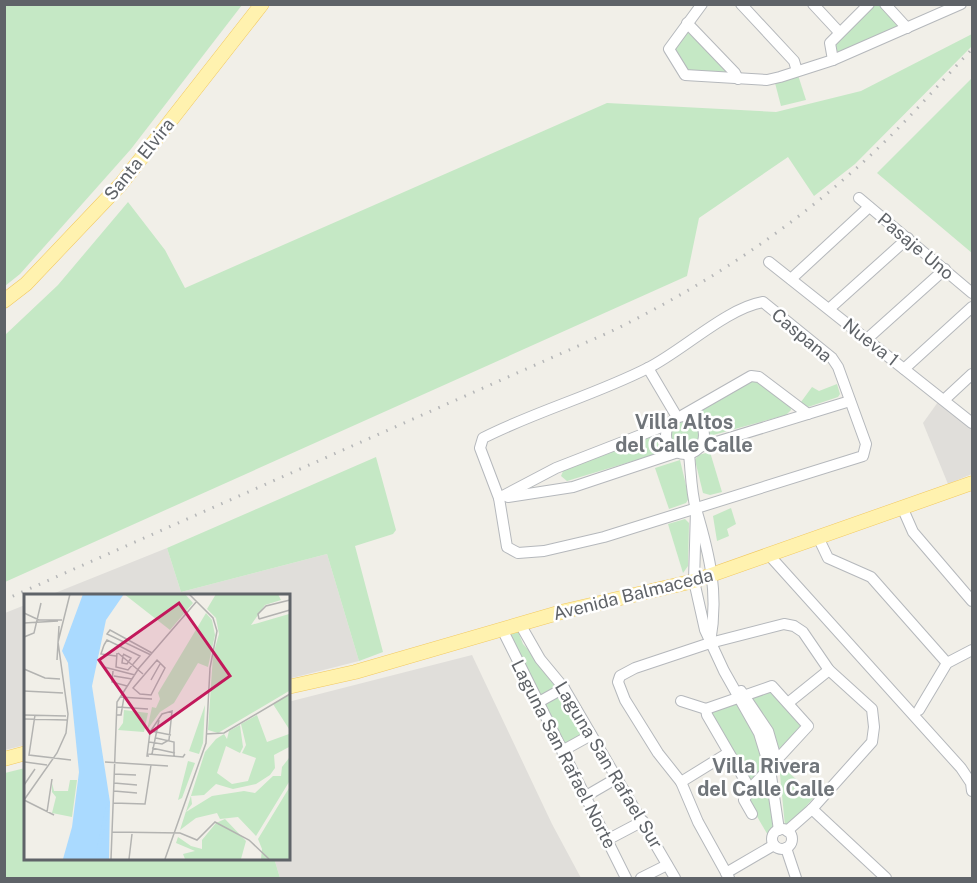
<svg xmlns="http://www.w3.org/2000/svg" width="977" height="883" viewBox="0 0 977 883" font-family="'Public Sans',sans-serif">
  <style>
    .industrial { fill: #e0deda }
    .green { fill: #c5e8c5 }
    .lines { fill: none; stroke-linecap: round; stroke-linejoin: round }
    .minor-casing { stroke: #b5b8bc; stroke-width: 12 }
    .major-casing { stroke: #f2c960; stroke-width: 15 }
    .minor { stroke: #fff; stroke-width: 10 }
    .major { stroke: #fff2af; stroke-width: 14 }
    .rail { stroke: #b6b7b8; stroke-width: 3; stroke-dasharray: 1.5 8; stroke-linecap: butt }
    .labels { text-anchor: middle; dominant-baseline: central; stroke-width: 5; stroke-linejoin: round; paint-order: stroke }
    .street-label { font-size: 18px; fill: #5f6368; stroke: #fff }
    .neighbourhood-label { font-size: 20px; font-weight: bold; fill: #70757a; stroke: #fff }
    .inset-river { fill: none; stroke: #aadaff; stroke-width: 3 }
    .inset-road { fill: none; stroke: #b3b3b1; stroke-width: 1.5 }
    .view { fill: #c2185b; fill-opacity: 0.15; stroke: #c2185b; stroke-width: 3 }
    .inset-edge { fill: none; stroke: #5f6368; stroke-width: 3 }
  </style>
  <rect width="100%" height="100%" fill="#f1efe8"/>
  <g class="industrial">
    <polygon points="938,402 972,430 972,474 948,484 923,423"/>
    <polygon points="167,548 181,592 327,554 359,661 288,679 288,595 50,595"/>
    <polygon points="25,605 25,745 5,750 5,613"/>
    <polygon points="472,655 552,824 581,878 280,878 274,858 288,858 288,702"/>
  </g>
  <g class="green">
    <polygon points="5,4 242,5 131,149 20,274 5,286"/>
    <polygon points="874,5 881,5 902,26 841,54 836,50 835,44"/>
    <polygon points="690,30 734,75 690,73 675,52 675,46"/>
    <polygon points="972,34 972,46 855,164 814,196 788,157 699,218 687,276 5,582 5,335 58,285 128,202 165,250 185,288 607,103 776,112 861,91"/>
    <polygon points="798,75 806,100 781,106 775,83"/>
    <polygon points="972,78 972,253 877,173"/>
    <polygon points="752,376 790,404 791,410 786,415 706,437 705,429 695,411"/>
    <polygon points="837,384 840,394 838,397 808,407 801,402 812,387 819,391"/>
    <circle cx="684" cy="434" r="15"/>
    <polygon points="655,434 660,450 656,454 567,481 561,476 565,467"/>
    <polygon points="710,452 722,492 710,495 703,493 695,460 698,455"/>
    <polygon points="376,457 396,530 393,534 355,546 383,652 359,661 327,554 181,592 167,548"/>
    <polygon points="680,460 689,498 686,503 669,509 655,468"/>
    <polygon points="731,508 736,524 727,529 729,536 717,541 713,516"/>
    <polygon points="685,519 689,523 688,566 683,573 668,524"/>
    <polygon points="517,629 523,644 547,670 585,732 583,735 568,744 562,742 514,641 510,631"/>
    <polygon points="771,691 803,727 778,755 750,699"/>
    <polygon points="736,701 752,727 767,767 751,784 710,710"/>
    <polygon points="779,764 815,796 789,826 785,826"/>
    <polygon points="25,768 26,858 274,858 280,878 5,878 5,773"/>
    <polygon points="764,781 769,781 775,828 769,837 748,801"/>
  </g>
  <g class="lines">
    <g class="minor-casing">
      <g id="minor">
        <polyline points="702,4 669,49 685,75 767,80 780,77 833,60 961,4"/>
        <polyline points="741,4 794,61 797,71"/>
        <polyline points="813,4 839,32"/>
        <polyline points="885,4 907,28"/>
        <polyline points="687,23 735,73 738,79"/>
        <polyline points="833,60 830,43 869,4"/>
        <polyline points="859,198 972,293"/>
        <polyline points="769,262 972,423"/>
        <polyline points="791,279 869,207"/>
        <path d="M763,302L832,358L838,367L866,444L863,456L604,537L544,551L518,553L507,547L499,498L480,448L483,438C536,411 595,395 648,368C682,351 727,308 763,302Z"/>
        <polyline points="829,309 908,238"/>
        <polyline points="867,339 945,269"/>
        <polyline points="648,368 677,417"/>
        <polyline points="904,369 972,307"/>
        <polyline points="944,400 972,374"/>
        <polyline points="683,415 751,376 759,377 808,414"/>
        <circle cx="685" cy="435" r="19"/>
        <polyline points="700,447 850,401"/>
        <path d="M689,454C691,472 691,492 696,509C710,556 719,594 710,643"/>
        <polyline points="508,497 573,487 678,452"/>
        <polyline points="499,498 556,468 669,424"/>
        <polyline points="902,507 913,532 972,601"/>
        <polyline points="696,510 694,581 705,630 724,671 759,733 770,769 779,830"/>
        <polyline points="818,537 828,558 871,577 947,663"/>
        <polyline points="769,555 961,768 971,783 972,791"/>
        <polyline points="520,624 540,659 564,688 675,878"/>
        <polyline points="502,629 626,878"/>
        <polyline points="741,691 768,731 777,762"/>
        <polyline points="681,701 706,709"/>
        <polyline points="537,703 564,688"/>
        <polyline points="788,703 829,670"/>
        <polyline points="919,710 947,663 972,650"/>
        <polyline points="562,751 591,735"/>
        <polyline points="681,782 728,753"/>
        <polyline points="750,789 707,715 706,709 772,686 808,726 750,789 744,800 752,814"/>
        <polyline points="586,796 617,778"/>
        <polyline points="812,809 886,878"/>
        <circle cx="782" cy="839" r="10"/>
        <polyline points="607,840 643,821"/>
        <polyline points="786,848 796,878"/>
        <polyline points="726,873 774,845"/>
        <polyline points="641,878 667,865"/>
        <polyline points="729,878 698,822 681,782 658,753 625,700 618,682 620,676 635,668 710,643 784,624 794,626 803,632 829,670 872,709 874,727 872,742 812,809 787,831"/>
      </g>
    </g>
    <g class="major-casing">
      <g id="major">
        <polyline points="4,301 26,284 121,184 262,4"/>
        <polyline points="288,687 355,672 565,611 694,581 972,483"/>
        <polyline points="4,759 26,753"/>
      </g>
    </g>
    <use href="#minor" class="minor"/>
    <use href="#major" class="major"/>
    <path class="rail" d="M4,600L612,331C708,284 797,225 875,151C909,119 940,83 972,49"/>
  </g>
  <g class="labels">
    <g class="street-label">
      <text transform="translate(139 159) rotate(-51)">Santa Elvira</text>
      <text transform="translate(916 246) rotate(40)">Pasaje Uno</text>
      <text transform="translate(802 335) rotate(40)">Caspana</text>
      <text transform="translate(871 342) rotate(38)">Nueva 1</text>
      <text transform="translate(633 594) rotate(-14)">Avenida Balmaceda</text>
      <text transform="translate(564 754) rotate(63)">Laguna San Rafael Norte</text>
      <text transform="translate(609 765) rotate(59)">Laguna San Rafael Sur</text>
    </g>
    <g class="neighbourhood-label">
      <text x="684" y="422">Villa Altos<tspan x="684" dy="23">del Calle Calle</tspan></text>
      <text x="766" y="766">Villa Rivera<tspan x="766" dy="23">del Calle Calle</tspan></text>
    </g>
  </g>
  <g transform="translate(24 594)">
    <rect width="266" height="266" fill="#f1efe8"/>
    <path d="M100,0H161L169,9L146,36ZM192,0H254L257,6L241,11L227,31L265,20V97L194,139L184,136L189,61L195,40L192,24L183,15ZM182,19L188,26L191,41L184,73L174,69L150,109L136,118L123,136L128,113L132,114L136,105L134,99ZM265,101V135L249,110ZM181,111L179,149L175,160L165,157ZM100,116L124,119L120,138L94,136L99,129ZM233,121L243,148L265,140V153L250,161L251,174L246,181L232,190L209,195L192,190L180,201L167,202L168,210L162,218L188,202L220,197L231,199L249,182H257L258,173L265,164V188L232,242L214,223L196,225L193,219L172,224L156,236L181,158L192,145L200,140L203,145L205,137L216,131L219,153L216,159L202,152L193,179L208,190L224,187L232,164L218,159L222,151L217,130ZM164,167L171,169L158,204L154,206ZM46,186H53L48,223L28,219L32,203L28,198V189L30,197H44ZM265,194V265H237L238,255L234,245ZM201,225L222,247L217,265H161L159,260L171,257L152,249L154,243L167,252L178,255V246L192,229Z" fill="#c5e8c5"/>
    <path d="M59,0H100L82,26L68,92L86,208L85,265H39L48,233L55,178L44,69L38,57Z" fill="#aadaff"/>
    <path class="inset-river" d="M72,265L84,211"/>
    <path class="inset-road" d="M0,19L15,26H38M235,25L234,20L242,12L266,6M235,25L266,16M0,29L34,27M0,43L10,39L17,9M80,51L83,46L116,62L104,76L92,73L93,59M80,51L77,60L92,62M94,59L119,80M99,61L98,69L103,70L107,64L99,60M127,61L83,40L86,36L128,59M33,66L35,32M133,66L141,74L127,101L116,100L109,94ZM80,73L111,81M0,75L21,84L36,85M89,77L88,88L103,92M90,82L108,85M127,86L136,70M0,97L39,99M96,103L128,105M93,113L124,115M0,121L42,122M11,121L5,161L47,166M93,121H97L100,103M0,125L43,126M127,137L147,141M182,140L200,139L266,100M132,144L150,148V162M128,154L151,159M124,160L159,163L161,160M128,160L135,126M125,162H123L126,138L138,120L148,117L145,146L138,150L125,148M1,168L23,171M81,168L144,172M90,180L112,181M90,189L113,191M0,191L11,175M90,197L113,199M0,206L30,221M0,206L33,159L42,139L44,120L34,48L46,0M89,209L121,210L127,171M23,218L28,185M88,238L156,239L173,246L191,228L225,246L245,265M87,265L93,108L115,74L173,7M105,265L108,240M141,265L182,149L186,74L193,37L189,24L165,0"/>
    <path class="view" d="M155,9L206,82L126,139L75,66Z"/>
    <rect width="266" height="266" class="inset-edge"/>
  </g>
  <rect width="977" height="883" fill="none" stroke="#5f6368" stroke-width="12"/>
</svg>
